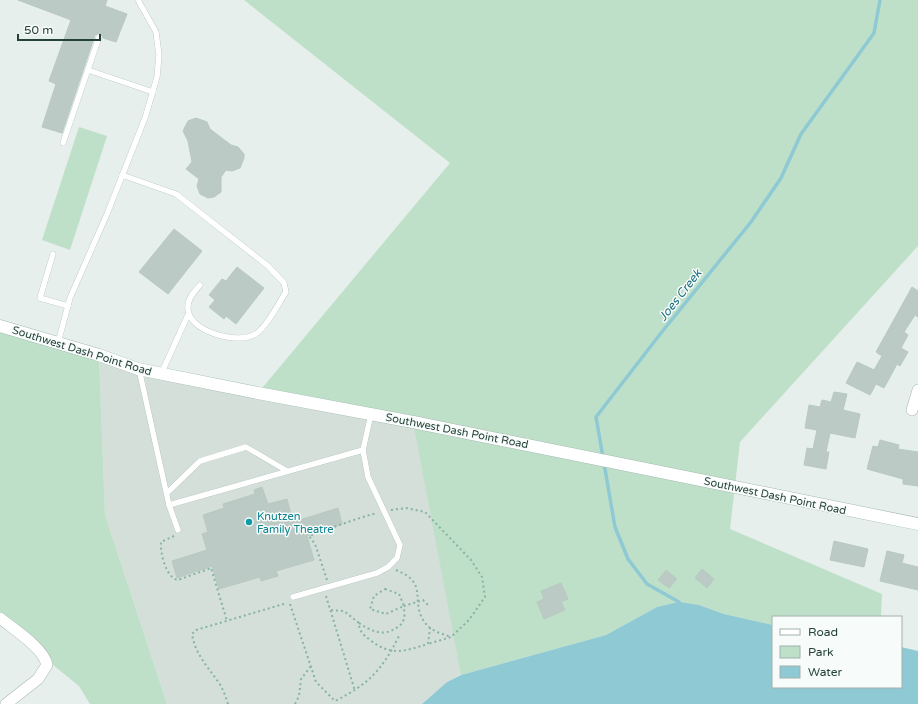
<svg xmlns="http://www.w3.org/2000/svg" width="918" height="704" viewBox="0 0 918 704" font-family="'Varela Round',sans-serif">
  <style>
    .built { fill: #d4dfda }
    .green { fill: #bfe0c8 }
    .water { fill: #8ec9d4 }
    .lines { fill: none; stroke-linecap: round; stroke-linejoin: round }
    .stream { stroke: #8ec9d4; stroke-width: 3.5 }
    .building { fill: #bbcac4; stroke: #b8c9c2 }
    .service-casing { stroke: #a8b8b2; stroke-width: 6 }
    .minor-casing { stroke: #a8b8b2; stroke-width: 12 }
    .secondary-casing { stroke: #a4bbb3; stroke-width: 13 }
    .path { stroke: #86b3a5; stroke-width: 2; stroke-dasharray: 2 3; stroke-linecap: butt }
    .service { stroke: #fff; stroke-width: 5.5 }
    .minor { stroke: #fff; stroke-width: 11 }
    .secondary { stroke: #fff; stroke-width: 12 }
    .culture-dot { fill: #0f9aa8; stroke: #f7fbf9; stroke-width: 1.5 }
    .labels { text-anchor: middle; dominant-baseline: central; stroke-width: 3; stroke-linejoin: round; paint-order: stroke }
    .street-label { font-size: 11px; fill: #24423a; stroke: #f7fbf9 }
    .culture-label { font-size: 11px; fill: #0d838f; stroke: #f7fbf9; text-anchor: start }
    .water-label { font-size: 12px; font-style: italic; fill: #1c6f80; stroke: #f7fbf9 }
  </style>
  <rect width="100%" height="100%" fill="#e6efeb"/>
  <polygon class="built" points="99,355 413,422 480,670 461,674 447,682 422,704 167,704 105,515"/>
  <g class="green">
    <polygon points="244,0 918,0 918,246 740,442 730,529 882,594 881,617 773,617 773,625 724,614 699,605 657,607 606,635 461,675 413,422 258,393 450,163"/>
    <polygon points="79,127 107,136 70,250 42,240"/>
    <polygon points="0,324 99,355 105,515 167,704 90,704 79,686 0,622"/>
  </g>
  <polygon class="water" points="679,602 699,605 724,614 773,625 773,687 901,687 901,647 918,651 918,704 422,704 447,682 461,675 606,635 657,607"/>
  <g class="lines">
    <polyline class="stream" points="679,602 647,584 628,559 615,527 596,417 661,333 751,222 781,178 801,134 874,33 880,0"/>
  </g>
  <g class="building">
    <polygon points="18,0 107,0 105,6 127,14 116,42 103,38 100,33 95,35 62,133 42,127 56,84 49,81 71,20"/>
    <polygon points="196,118 207,122 210,129 231,145 238,147 244,154 244,158 240,168 232,171 226,170 221,177 221,192 214,197 208,198 200,194 197,186 199,179 186,169 192,162 188,141 183,131 188,121"/>
    <polygon points="174,229 202,251 168,294 139,272"/>
    <polygon points="237,267 264,288 236,324 226,316 224,319 209,307 215,300 209,295 222,279 226,281"/>
    <polygon points="912,287 918,291 918,317 915,315 904,332 908,335 901,348 908,352 900,366 897,364 884,388 876,384 870,395 846,383 857,362 874,370 882,356 876,352"/>
    <polygon points="834,392 847,394 843,410 860,414 855,438 830,433 826,452 829,452 826,469 804,465 807,448 813,449 817,430 805,428 809,405 820,407 822,400 831,402"/>
    <polygon points="880,440 899,445 898,449 918,452 918,486 903,484 903,479 867,469 873,446 878,447"/>
    <polygon points="262,487 268,504 287,499 293,522 338,508 342,524 307,536 314,560 276,571 278,576 261,581 260,577 219,589 212,566 177,578 172,561 207,550 202,534 208,532 203,515 224,508 223,504 255,494 254,490"/>
    <polygon points="834,541 868,549 864,567 830,560"/>
    <polygon points="887,551 904,555 902,563 918,567 918,590 880,581"/>
    <polygon points="702,569 714,579 707,588 695,578"/>
    <polygon points="666,570 677,579 669,588 658,580"/>
    <polygon points="561,583 568,599 561,602 565,610 544,619 537,602 544,599 541,591"/>
  </g>
  <g class="lines">
    <g class="service-casing">
      <g id="service">
        <polyline points="88,70 153,92"/>
        <polyline points="63,143 99,37"/>
        <path d="M122,175L176,194L268,266L284,283L286,292C278,304 268,325 257,333C241,346 185,332 188,306C188,298 195,291 200,285"/>
        <polyline points="53,254 40,298 68,306"/>
        <polyline points="58,343 70,298 107,214 145,118 157,77 159,55 156,32 138,0"/>
        <polyline points="139,369 169,505 363,450 371,414"/>
        <polyline points="161,374 188,315"/>
        <polyline points="167,493 200,461 246,447 287,471"/>
        <polyline points="169,505 178,530"/>
        <polyline points="293,597 377,573 388,567 397,558 400,545 368,477 363,450"/>
      </g>
    </g>
    <g class="minor-casing">
      <g id="minor">
        <polyline points="912,410 918,390"/>
        <path d="M0,618C13,629 44,648 47,665L38,679L6,704"/>
      </g>
    </g>
    <g class="secondary-casing">
      <polyline id="secondary" points="0,326 99,355 138,369 258,393 413,422 918,524"/>
    </g>
    <g class="path">
      <polyline points="391,510 406,508 425,512 471,560 482,577 485,597 469,620 451,637"/>
      <path d="M174,536L161,542C160,553 166,578 178,580L211,568L227,621"/>
      <path d="M396,570C431,584 408,602 426,624C431,631 443,634 451,637L428,644"/>
      <path d="M327,580L315,544L309,536C332,528 354,519 377,513"/>
      <polygon points="385,589 399,594 404,606 386,614 370,609 374,596"/>
      <polyline points="326,596 355,691"/>
      <path d="M290,604L316,682L335,701C369,684 382,670 399,636"/>
      <path d="M331,610L344,611L359,623C359,632 364,635 370,640C392,657 404,651 428,644L430,628"/>
      <path d="M359,623C371,631 383,637 396,628C400,626 403,623 404,618C405,615 404,610 404,606L423,600L428,605"/>
      <path d="M228,704C226,698 224,692 221,686C210,669 195,655 192,634L196,630L287,603"/>
      <polyline points="295,704 299,696 301,679 311,666"/>
    </g>
    <use href="#service" class="service"/>
    <use href="#minor" class="minor"/>
    <use href="#secondary" class="secondary"/>
  </g>
  <circle class="culture-dot" cx="249" cy="522" r="4"/>
  <g class="labels">
    <g class="street-label">
      <text transform="translate(82 351) rotate(17)">Southwest Dash Point Road</text>
      <text transform="translate(457 431) rotate(11)">Southwest Dash Point Road</text>
      <text transform="translate(775 496) rotate(12)">Southwest Dash Point Road</text>
    </g>
    <g class="culture-label">
      <text x="257" y="516">Knutzen<tspan x="257" dy="13">Family Theatre</tspan></text>
    </g>
    <g class="water-label">
      <text transform="translate(680 295) rotate(-52)">Joes Creek</text>
    </g>
  </g>
  <rect x="772" y="616" width="130" height="72" fill="#f7fbf9" stroke="#a3b1ad"/>
  <rect x="780" y="629" width="20" height="6" fill="#ffffff" stroke="#a3b1ad"/>
  <text x="808" y="636" font-size="12" fill="#24423a">Road</text>
  <rect x="780" y="646" width="20" height="12" fill="#bfe0c8" stroke="#a3b1ad"/>
  <text x="808" y="656" font-size="12" fill="#24423a">Park</text>
  <rect x="780" y="666" width="20" height="12" fill="#8ec9d4" stroke="#a3b1ad"/>
  <text x="808" y="676" font-size="12" fill="#24423a">Water</text>
  <path d="M18 34v6h82v-6" fill="none" stroke="#24423a" stroke-width="2"/>
  <text x="24" y="34" font-size="12" fill="#24423a" stroke="#f7fbf9" stroke-width="3" paint-order="stroke">50 m</text>
</svg>
